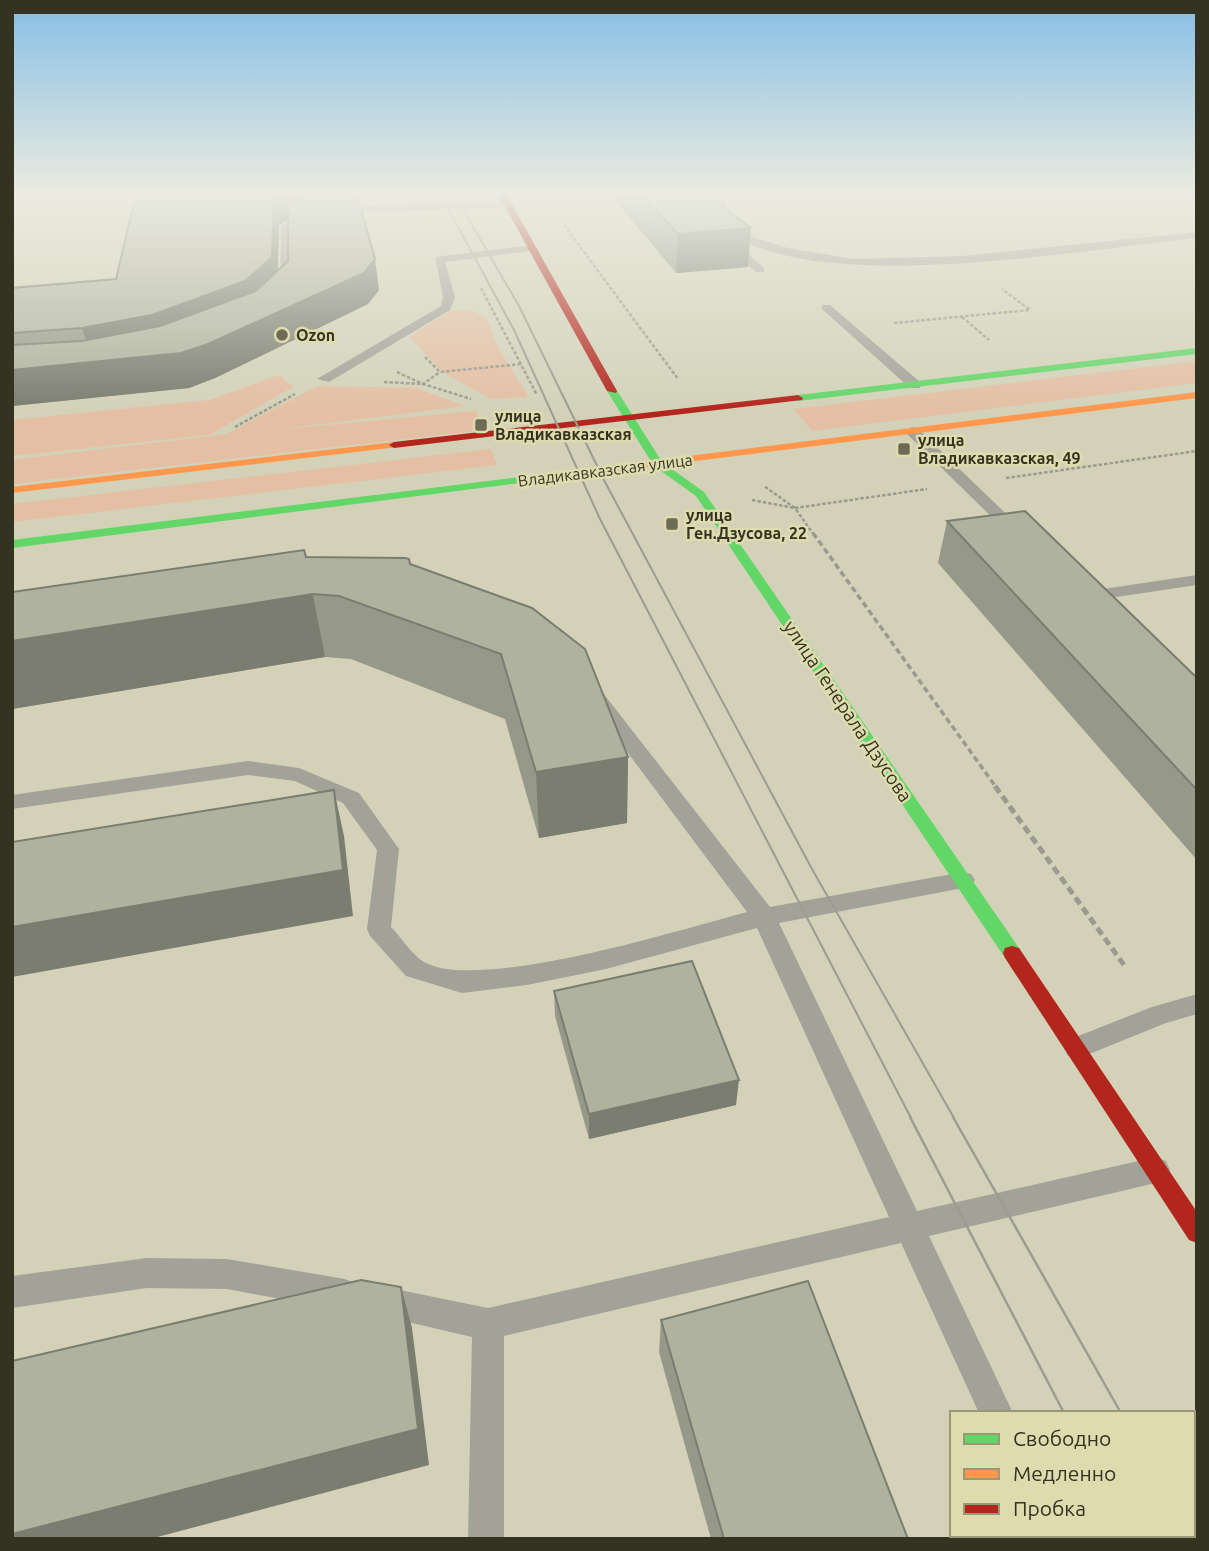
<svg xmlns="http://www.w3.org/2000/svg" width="1209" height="1551" viewBox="0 0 1209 1551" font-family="Ubuntu,sans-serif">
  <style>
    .green { fill: #e4bfa4 }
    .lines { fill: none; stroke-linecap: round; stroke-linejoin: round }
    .path-far2 { stroke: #9b9a8e; stroke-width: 2.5; stroke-dasharray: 3.5 2; stroke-linecap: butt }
    .path-far1 { stroke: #9b9a8e; stroke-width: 3.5; stroke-dasharray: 6 3.5; stroke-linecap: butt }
    .path { stroke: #9b9a8e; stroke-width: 5; stroke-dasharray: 8 4.5; stroke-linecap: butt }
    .lane { fill: #a3a299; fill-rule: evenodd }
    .fast { fill: #63d668; fill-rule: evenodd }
    .slow { fill: #ff974d; fill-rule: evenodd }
    .jam { fill: #b3261e; fill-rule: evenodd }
    .tram-far1 { stroke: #9c9c8f; stroke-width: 2 }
    .tram { stroke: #9c9c8f; stroke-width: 2.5 }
    .wall { fill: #969989; fill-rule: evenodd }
    .shaded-wall { fill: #7a7d6f }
    .building { fill: #afb29f; stroke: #7a7d6f; stroke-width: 2 }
    .poi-dot { fill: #6c6b56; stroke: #dedcae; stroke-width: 2.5 }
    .labels { text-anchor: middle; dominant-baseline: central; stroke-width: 5; stroke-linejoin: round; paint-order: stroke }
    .far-poi-label { font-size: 16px; font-weight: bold; fill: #343321; stroke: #dedcae; text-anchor: start }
    .far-street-label { font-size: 16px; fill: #343321; stroke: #dedcae }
    .street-label { font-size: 19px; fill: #343321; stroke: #dedcae }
  </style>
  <rect width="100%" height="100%" fill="#d3d2b9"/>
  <g class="green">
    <polygon points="450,310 473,311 487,319 498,347 529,397 491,399 442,372 410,337"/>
    <polygon points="1197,361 1197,383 812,431 794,409"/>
    <polygon points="279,375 293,387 209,435 12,456 12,420 209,400"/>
    <polygon points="317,386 417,388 464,406 274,430 476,411 483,430 12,484 12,460 227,434"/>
    <polygon points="491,449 497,465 12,522 12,504"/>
  </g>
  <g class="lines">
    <g class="path-far2">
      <polyline points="564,225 678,379"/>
      <polyline points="481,288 537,395"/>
      <polyline points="962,317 989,340"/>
      <polyline points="894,323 1030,310 1002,289"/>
      <polyline points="425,357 440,372 522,364"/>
      <polyline points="397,372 423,384 440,372"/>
      <polyline points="384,382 423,384 471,399"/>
      <polyline points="235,427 295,394"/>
      <polyline points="1006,478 1197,451"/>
      <polyline points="752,500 795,508 764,486"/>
      <polyline points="814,535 795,508 927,489"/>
    </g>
    <polyline class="path-far1" points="813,533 996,787"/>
    <polyline class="path" points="995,786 1124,965"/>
    <g class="lane">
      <path d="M692,194H702L749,236L788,248L854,259L962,256L1197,232V238C1079,250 848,292 743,241C726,232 705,208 692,194Z"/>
      <polygon points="1127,194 1095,200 1090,197 1097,194"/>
      <polygon points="1181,194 1197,195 1197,202 1183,196"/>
      <path d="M510,202L513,207L363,212L310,221L290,229L292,291L286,294L280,291L281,225C354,198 434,204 510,202Z"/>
      <polygon points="723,239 731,239 764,268 764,272 756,272 723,243"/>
      <polygon points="533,245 538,248 537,250 445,262 455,297 450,310 329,382 317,379 441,306 443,297 435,257"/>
      <polygon points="822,305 830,305 920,382 920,388 910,388 822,309"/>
      <polygon points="912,427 917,428 1024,531 1024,537 1012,537 907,434 905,431"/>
      <polygon points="1197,575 1197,585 1083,602 1074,597 1083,592"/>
      <path d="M596,691L603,693L770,907L963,872L971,874L975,880L971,886L963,888L779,923L917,1211L1156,1157L1166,1161L1170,1170L1166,1179L1156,1183L929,1236L1013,1413H979L901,1243L504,1336V1539H468L472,1337L369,1313L364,1302L369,1291L380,1286L488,1308L889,1217L757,928L606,969L527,985L462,993L406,976L370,936L367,929L377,850L343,803L295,781L248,775L12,809V795L248,761L299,768L359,793L399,849L391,927C401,937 412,955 424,962C478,993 683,929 747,912L589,701L586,697Z"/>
      <polygon points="1197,994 1197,1014 1166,1023 1077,1059 1068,1056 1064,1048 1068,1040 1152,1007"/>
      <polygon points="147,1258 227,1259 345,1279 356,1284 361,1295 356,1306 345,1311 227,1289 147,1288 12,1308 12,1276"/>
      <polygon points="1034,1535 1071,1535 1072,1539 1036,1539"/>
    </g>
    <g class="fast">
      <polygon points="1197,348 1197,354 798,401 793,398 798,395"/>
      <polygon points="608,389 616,389 662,462 704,492 1019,948 1021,953 1019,958 1012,960 1005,958 696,496 654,466 607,391"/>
      <polygon points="609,466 615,469 613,471 12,548 12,540"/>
    </g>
    <g class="slow">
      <polygon points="1197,392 1197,398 609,472 603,469 609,466"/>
      <polygon points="394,442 399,445 398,447 12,493 12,487"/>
    </g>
    <g class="jam">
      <polygon points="498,194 506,194 617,391 616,393 607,391"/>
      <polygon points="798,395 803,398 802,400 394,448 389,445 394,442"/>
      <polygon points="1012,946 1019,948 1197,1212 1197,1243 1189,1240 1005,958 1003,953 1005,948"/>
    </g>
    <g class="tram-far1">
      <polyline points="440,194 514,330 600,519 911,1118"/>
      <polyline points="454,194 519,306 605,482 812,869 954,1118"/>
    </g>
    <g class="tram">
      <polyline points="910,1117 1064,1413"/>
      <polyline points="953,1117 1121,1413"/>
      <polyline points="1128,1535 1130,1539"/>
      <polyline points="1191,1535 1193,1539"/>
    </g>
  </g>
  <g class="wall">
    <path d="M136,194H352L379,290L368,304L215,378L189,388L12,406V288L116,279ZM288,220V261L278,271L279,225Z"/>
    <polygon points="610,194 719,194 748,267 676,273"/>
    <polygon points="947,521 1197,678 1197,860 938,563"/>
    <polygon points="306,557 410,565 628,757 627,823 539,838 505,719 351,659 325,657 12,709"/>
    <polygon points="554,991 736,1105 589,1139 555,1016"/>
    <polygon points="661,1320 908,1539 711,1539 659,1352"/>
  </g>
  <g class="shaded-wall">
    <polygon points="279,194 352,194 353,204 299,215 279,225 277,288 92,361 82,328"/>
    <polygon points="724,199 722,230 751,228 748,267 676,273 678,234"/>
    <polygon points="375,259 379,290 368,304 215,378 189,388 12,406 12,370 208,344"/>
    <polygon points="304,550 325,657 12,709 12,641"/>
    <polygon points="628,757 627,823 539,838 536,772"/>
    <polygon points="334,790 344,836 353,916 12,977 12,927"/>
    <polygon points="739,1080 736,1105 589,1139 589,1114"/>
    <polygon points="401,1287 412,1328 429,1465 150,1539 12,1539 12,1534"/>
  </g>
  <g class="building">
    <polygon points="136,194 279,194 274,196 272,257 245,281 152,315 82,328 12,333 12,288 116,279"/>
    <polygon points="315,194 351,194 352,198 358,198 375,259 364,273 208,344 181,353 12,370 12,345 82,341 160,326 256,291 288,261 288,202 306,195"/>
    <polygon points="641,194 719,194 724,199 723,207 751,228 678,234"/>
    <polygon points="1025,511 1197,678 1197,790 947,521"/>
    <polygon points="304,550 306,557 405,558 409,559 410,564 532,608 585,649 628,757 536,772 501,654 339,596 313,594 12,641 12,592"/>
    <polygon points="334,790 343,870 12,927 12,842"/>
    <polygon points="692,961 739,1080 589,1114 554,991"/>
    <polygon points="361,1280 401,1287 418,1429 12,1534 12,1361"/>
    <polygon points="808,1281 908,1539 724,1539 661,1320"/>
  </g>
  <linearGradient id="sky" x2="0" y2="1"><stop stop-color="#86bfe5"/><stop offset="0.47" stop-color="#ebebe0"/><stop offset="1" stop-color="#ebebe0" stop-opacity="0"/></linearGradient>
  <rect width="1209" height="411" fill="url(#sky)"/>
  <g class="poi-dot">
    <circle cx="282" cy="335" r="7"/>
    <rect x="474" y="418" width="14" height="14" rx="3.5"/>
    <rect x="897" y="442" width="14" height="14" rx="3.5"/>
    <rect x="665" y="517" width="14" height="14" rx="3.5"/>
  </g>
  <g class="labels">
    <g class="far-poi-label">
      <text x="296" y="335">Ozon</text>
      <text x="495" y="416">улица<tspan x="495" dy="18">Владикавказская</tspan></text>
      <text x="918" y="440">улица<tspan x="918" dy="18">Владикавказская, 49</tspan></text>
      <text x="686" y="515">улица<tspan x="686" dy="18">Ген.Дзусова, 22</tspan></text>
    </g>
    <g class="far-street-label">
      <text transform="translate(605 470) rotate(-7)">Владикавказская улица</text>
    </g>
    <g class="street-label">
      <text transform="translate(848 711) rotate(56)">улица Генерала Дзусова</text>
    </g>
  </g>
  <rect width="1209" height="1551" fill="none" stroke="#343321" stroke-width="28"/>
  <rect x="950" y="1411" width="245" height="126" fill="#dedcae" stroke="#9a9876" stroke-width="2"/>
  <rect x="964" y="1434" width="35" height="10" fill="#63d668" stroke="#9a9876" stroke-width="2"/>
  <text x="1013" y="1446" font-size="21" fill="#343321">Свободно</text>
  <rect x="964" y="1469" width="35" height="10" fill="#ff974d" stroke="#9a9876" stroke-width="2"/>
  <text x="1013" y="1481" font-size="21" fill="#343321">Медленно</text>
  <rect x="964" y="1504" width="35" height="10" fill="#b3261e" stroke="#9a9876" stroke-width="2"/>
  <text x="1013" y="1516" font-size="21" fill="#343321">Пробка</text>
</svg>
